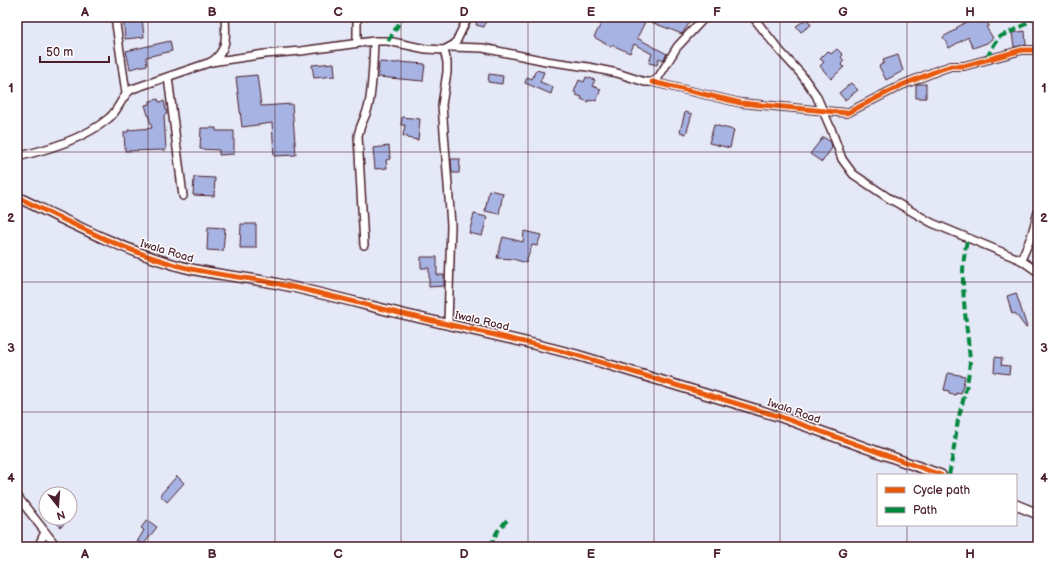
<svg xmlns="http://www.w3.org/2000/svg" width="1055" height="564" viewBox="0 0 1055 564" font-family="'Balsamiq Sans',sans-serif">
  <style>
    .building { fill: #a7b3e3; stroke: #4a1f2b }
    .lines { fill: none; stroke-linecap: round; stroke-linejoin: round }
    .minor-casing { stroke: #4a1f2b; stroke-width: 10 }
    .tertiary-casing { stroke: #4a1f2b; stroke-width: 12 }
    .minor { stroke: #fff; stroke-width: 7 }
    .tertiary { stroke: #fff; stroke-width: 9 }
    .quiet { stroke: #00873e; stroke-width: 4; stroke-dasharray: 8 4; stroke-linecap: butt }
    .cycleway-casing { stroke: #fff; stroke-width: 8 }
    .cycleway { stroke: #e8590c; stroke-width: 5 }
    .grid { fill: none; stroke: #4a1f2b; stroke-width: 1; stroke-opacity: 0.55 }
    .labels { text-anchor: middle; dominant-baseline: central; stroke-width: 3; stroke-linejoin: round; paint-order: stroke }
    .street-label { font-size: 11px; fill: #4a1f2b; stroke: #fff }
    .neatline { fill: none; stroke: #4a1f2b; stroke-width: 1.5 }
    .grid-label { font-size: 13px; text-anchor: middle; font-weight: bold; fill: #4a1f2b }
  </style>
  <rect width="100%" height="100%" fill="#e5e8f7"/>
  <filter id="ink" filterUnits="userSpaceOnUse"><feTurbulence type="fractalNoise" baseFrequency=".025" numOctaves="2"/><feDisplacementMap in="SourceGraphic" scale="8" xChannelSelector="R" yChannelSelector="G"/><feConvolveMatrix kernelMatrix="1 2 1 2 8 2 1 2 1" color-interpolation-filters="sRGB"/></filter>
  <g filter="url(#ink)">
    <g class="building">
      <polygon points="123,17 142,17 144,37 125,39"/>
      <polygon points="478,17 487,17 484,27 476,25"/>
      <polygon points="590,17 692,17 688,25 682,34 646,20 637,38 667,54 663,60 659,58 657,65 649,63 652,54 634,44 630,53 612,45 611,47 594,37 602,22"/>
      <polygon points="963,17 985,17 989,26 986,27 993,38 987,43 973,48 968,37 949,48 943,37 957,29 956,28 966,22"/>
      <polygon points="807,19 811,25 801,32 796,26"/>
      <polygon points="1025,31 1026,45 1014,47 1012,33"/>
      <polygon points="170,41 172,51 146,57 147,65 130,69 126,51"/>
      <polygon points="837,49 843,55 841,57 844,61 841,64 844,67 831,79 820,66 824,62 820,59 828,51 831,54"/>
      <polygon points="898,55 903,71 886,80 879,66 884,63 883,60"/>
      <polygon points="379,62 398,63 399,62 425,64 423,81 378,77"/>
      <polygon points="334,63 335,76 314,78 312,65"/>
      <polygon points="536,70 544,72 540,82 553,87 551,94 525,83 527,77 532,79"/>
      <polygon points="489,74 503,76 502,84 488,82"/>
      <polygon points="257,75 261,106 292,104 296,155 274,156 272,123 242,127 236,77"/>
      <polygon points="586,77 595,80 592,86 601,89 596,101 593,100 592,101 589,100 588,102 581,99 582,97 576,95 576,93 574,92 579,80 584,82"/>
      <polygon points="851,83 858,90 845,100 839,93"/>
      <polygon points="918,84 926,84 926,98 916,98 916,85"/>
      <polygon points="158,99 159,102 164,101 167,114 164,115 166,150 125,151 124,132 128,132 128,130 152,128 145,105 150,104 150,101"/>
      <polygon points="685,112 692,114 686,134 680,132"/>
      <polygon points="402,117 420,119 418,140 407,138 408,136 403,136 405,125 401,125"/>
      <polygon points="714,125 734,130 730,148 709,143"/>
      <polygon points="201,128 216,128 216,131 234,131 234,154 219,155 219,150 200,149"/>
      <polygon points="823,137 831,142 832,148 822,162 810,154"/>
      <polygon points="389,146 390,159 386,160 387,168 375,169 373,148"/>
      <polygon points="451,159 460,159 459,173 452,173"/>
      <polygon points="194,177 215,178 214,196 193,195"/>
      <polygon points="489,190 503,193 499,214 485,211"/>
      <polygon points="474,214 487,217 482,236 469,233"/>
      <polygon points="241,224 256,224 256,248 240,248"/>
      <polygon points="208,227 225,228 223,251 207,250"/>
      <polygon points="524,231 541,235 537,246 532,245 526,263 513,259 497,258 503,237 523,242"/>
      <polygon points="421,257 437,257 437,275 444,275 444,286 429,287 429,268 421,268"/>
      <polygon points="1016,293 1027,327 1026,328 1015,313 1012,314 1007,296"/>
      <polygon points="995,357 1002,358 1001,365 1010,366 1009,374 994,372"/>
      <polygon points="948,373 965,376 961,394 956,393 956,395 949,394 949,391 944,390"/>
      <polygon points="177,476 184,483 167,502 160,495"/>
      <polygon points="51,518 69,518 61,527"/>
      <polygon points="147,520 157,527 144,544 137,542 144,530 141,528"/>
    </g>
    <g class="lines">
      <g class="minor-casing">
        <g id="minor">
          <polyline points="115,17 126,93"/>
          <polyline points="753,17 780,51 801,74 816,95 831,129 842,159 853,174 890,199 932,223 1021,260 1038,272"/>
          <polyline points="357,43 357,17"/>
          <polyline points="451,47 483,48 546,61 588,67 617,73 645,82 652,82 658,78 677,47 705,17"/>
          <polyline points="444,50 447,62 447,72 442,105 451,225 448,324"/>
          <polyline points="211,62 265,54 301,51 374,41 388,41 426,49 444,50 455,44 468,17"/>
          <polyline points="168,77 183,196"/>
          <polyline points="652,82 741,103 847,113 902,85 939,70 951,66 964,66 1022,50 1038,50"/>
          <path d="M17,157C49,149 84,139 109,118C119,110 121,96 132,89L211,62C228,51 226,36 225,17"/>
          <path d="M364,245L358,136C360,124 367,115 369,104C373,83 373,62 374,41"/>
          <polyline points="1021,260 1031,237 1038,212"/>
          <polyline points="17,496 57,547"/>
          <polyline points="38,547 45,532"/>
        </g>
      </g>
      <g class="tertiary-casing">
        <g id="tertiary">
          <path d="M17,197C67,221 116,247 169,263C205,275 243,276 279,284C321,293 362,304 403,314C462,328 521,340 580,356L781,417L941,475"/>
          <polyline points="1016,505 1038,514"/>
        </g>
      </g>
      <use href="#minor" class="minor"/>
      <use href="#tertiary" class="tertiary"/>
      <g class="quiet">
        <polyline points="388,41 403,17"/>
        <polyline points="987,58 992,48 999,37 1021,27 1034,17"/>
        <path d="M949,475C953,457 955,439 958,420C963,400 969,381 970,360C967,322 957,274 968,238"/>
        <polyline points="490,547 497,532 507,520"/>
      </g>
      <g class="cycleway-casing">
        <g id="cycleway">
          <polyline points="652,82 741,103 847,113 902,85 939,70 951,66 964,66 1022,50 1038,50"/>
          <path d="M17,197C67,221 116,247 169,263C205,275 243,276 279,284C321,293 362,304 403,314C462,328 521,340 580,356L781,417L941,475"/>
        </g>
      </g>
      <use href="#cycleway" class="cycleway"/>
    </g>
  </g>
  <path class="grid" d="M148,17V547M275,17V547M401,17V547M528,17V547M654,17V547M780,17V547M907,17V475M17,152H1038M17,282H1038M17,412H1038M907,525V547"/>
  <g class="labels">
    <g class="street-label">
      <text transform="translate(167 251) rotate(17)">Iwala Road</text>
      <text transform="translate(482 321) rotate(13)">Iwala Road</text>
      <text transform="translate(794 411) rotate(19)">Iwala Road</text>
    </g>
  </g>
  <rect width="1055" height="564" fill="none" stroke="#fff" stroke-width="44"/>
  <rect x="877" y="474" width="140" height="52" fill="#ffffff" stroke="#b7a5aa"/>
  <rect x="885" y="487" width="20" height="6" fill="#e8590c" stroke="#b7a5aa"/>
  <text x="913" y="494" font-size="12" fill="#4a1f2b">Cycle path</text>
  <rect x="885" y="507" width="20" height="6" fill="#00873e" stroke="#b7a5aa"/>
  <text x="913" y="514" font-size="12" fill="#4a1f2b">Path</text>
  <g transform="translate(58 506) rotate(163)"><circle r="19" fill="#ffffff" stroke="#b7a5aa"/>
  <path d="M0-3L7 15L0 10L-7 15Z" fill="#4a1f2b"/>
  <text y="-6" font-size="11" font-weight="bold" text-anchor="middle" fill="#4a1f2b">N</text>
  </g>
  <path d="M40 56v6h69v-6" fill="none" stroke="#4a1f2b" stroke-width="2"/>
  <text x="46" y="56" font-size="12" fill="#4a1f2b" stroke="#ffffff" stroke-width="3" paint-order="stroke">50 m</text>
  <rect x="22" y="22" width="1011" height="520" class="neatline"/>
  <g class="grid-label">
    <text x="85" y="16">A</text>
    <text x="212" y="16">B</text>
    <text x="338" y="16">C</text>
    <text x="464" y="16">D</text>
    <text x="591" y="16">E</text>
    <text x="717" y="16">F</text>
    <text x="843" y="16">G</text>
    <text x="970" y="16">H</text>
    <text x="11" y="92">1</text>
    <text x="1044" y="92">1</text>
    <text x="11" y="222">2</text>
    <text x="1044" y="222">2</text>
    <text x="11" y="352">3</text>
    <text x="1044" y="352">3</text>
    <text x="11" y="482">4</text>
    <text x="1044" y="482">4</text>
    <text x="85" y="558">A</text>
    <text x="212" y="558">B</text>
    <text x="338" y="558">C</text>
    <text x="464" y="558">D</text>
    <text x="591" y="558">E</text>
    <text x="717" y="558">F</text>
    <text x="843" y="558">G</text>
    <text x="970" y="558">H</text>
  </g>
</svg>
